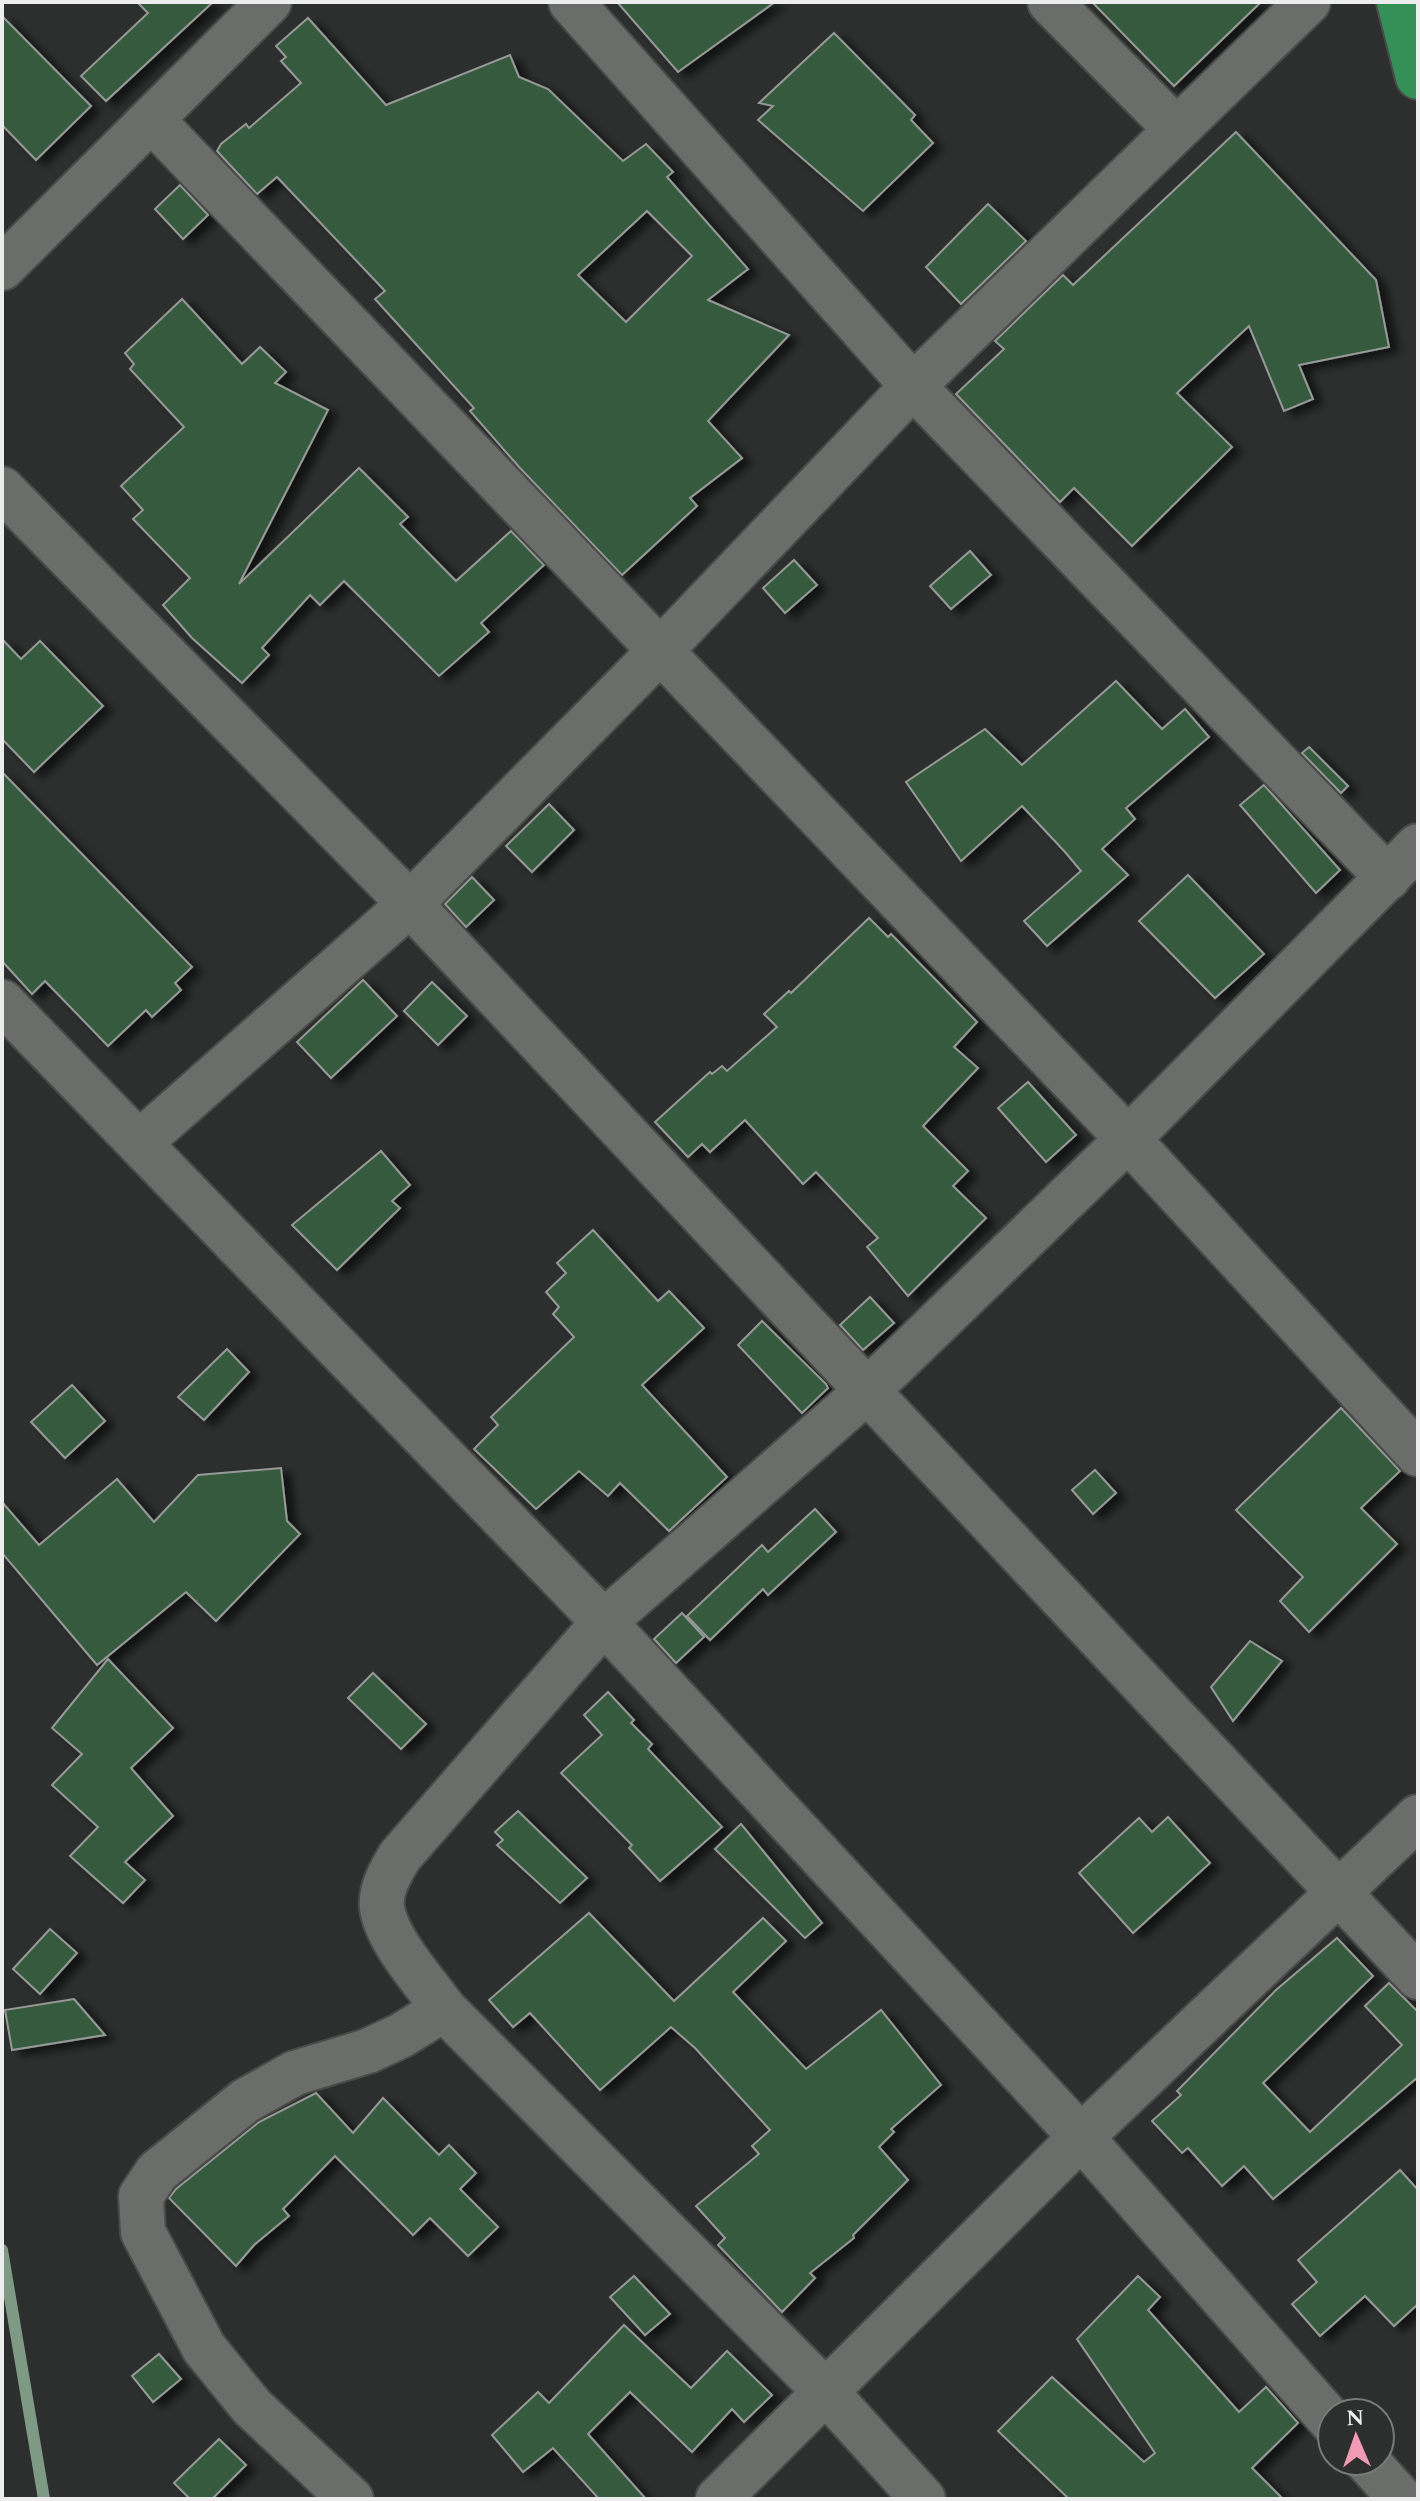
<svg xmlns="http://www.w3.org/2000/svg" width="1420" height="2501" viewBox="0 0 1420 2501" font-family="Spectral,serif">
  <style>
    .lines { fill: none; stroke-linecap: round; stroke-linejoin: round }
    .stream { stroke: #7f9a84; stroke-width: 12 }
    .building { fill: #345a3c; stroke: #969997; stroke-width: 2; fill-rule: evenodd; filter: url(#shadow) }
    .minor-casing { stroke: #494a49; stroke-width: 48 }
    .major-casing { stroke: #494a49; stroke-width: 48 }
    .minor { stroke: #6a6d6a; stroke-width: 44 }
    .major { stroke: #349057; stroke-width: 44 }
  </style>
  <defs>
    <filter id="shadow"><feDropShadow dx="9" dy="5" stdDeviation="4" flood-color="#0009"/></filter>
  </defs>
  <rect width="100%" height="100%" fill="#2c2f2d"/>
  <g class="lines">
    <polyline class="stream" points="2,2250 44,2499"/>
  </g>
  <g class="building">
    <polygon points="137,2 213,2 106,101 81,76 148,13"/>
    <polygon points="617,2 775,2 678,72"/>
    <polygon points="1092,2 1261,2 1174,86"/>
    <polygon points="2,16 91,106 36,160 2,125"/>
    <path d="M308,18L386,105L510,55L519,77L548,89L623,161L646,144L673,172L667,177L748,269L708,300L789,335L708,421L742,458L690,498L697,506L622,575L520,468L470,411L474,408L375,299L385,291L277,177L257,194L217,151L221,144L246,124L249,128L301,83L281,61L286,57L276,46ZM647,211L692,256L626,322L578,275Z"/>
    <polygon points="834,33 915,115 911,120 933,143 863,211 758,120 773,106 759,103"/>
    <polygon points="1236,132 1376,280 1389,347 1299,365 1313,399 1284,411 1249,326 1177,393 1232,447 1132,546 1074,488 1060,502 956,394 1004,349 995,341 1063,275 1073,285"/>
    <polygon points="180,185 208,215 183,239 155,209"/>
    <polygon points="988,204 1026,241 961,304 926,267"/>
    <polygon points="182,299 242,364 260,347 286,372 275,383 328,410 239,584 359,468 408,517 400,524 456,581 511,531 544,565 481,623 489,632 439,676 344,581 320,605 310,595 262,648 269,655 242,683 192,638 163,605 190,578 133,519 143,510 121,486 184,427 130,369 134,364 125,353"/>
    <polygon points="970,551 991,575 951,609 930,586"/>
    <polygon points="794,560 817,585 785,613 763,588"/>
    <polygon points="2,639 21,659 40,641 103,706 34,772 2,739"/>
    <polygon points="1116,681 1162,729 1185,709 1209,737 1126,808 1135,819 1102,849 1128,875 1047,946 1024,921 1081,871 1065,852 1022,806 961,861 906,782 985,729 1022,765"/>
    <polygon points="1309,747 1348,786 1341,793 1302,753"/>
    <polygon points="2,772 192,967 175,983 181,990 152,1017 146,1010 108,1046 45,981 32,994 2,961"/>
    <polygon points="1264,785 1340,870 1316,893 1240,805"/>
    <polygon points="549,804 574,830 532,872 506,846"/>
    <polygon points="1188,875 1264,954 1215,998 1139,921"/>
    <polygon points="472,877 494,900 466,927 445,904"/>
    <polygon points="869,918 888,937 891,934 977,1022 954,1047 978,1068 923,1126 968,1171 953,1186 986,1218 908,1296 867,1247 878,1238 816,1172 803,1184 745,1120 710,1152 702,1144 688,1157 655,1122 710,1072 712,1074 722,1066 727,1071 777,1027 764,1014 789,991 791,993"/>
    <polygon points="363,980 397,1016 331,1078 297,1042"/>
    <polygon points="432,982 467,1016 438,1045 404,1011"/>
    <polygon points="1028,1082 1076,1135 1046,1162 998,1108"/>
    <polygon points="381,1151 410,1185 392,1201 400,1208 337,1270 292,1225"/>
    <polygon points="593,1230 658,1301 669,1291 704,1328 642,1385 727,1477 669,1531 620,1483 608,1496 579,1471 536,1509 474,1449 498,1425 491,1417 574,1337 553,1314 559,1307 546,1292 566,1273 557,1263"/>
    <polygon points="870,1297 894,1323 863,1350 840,1325"/>
    <polygon points="762,1321 826,1384 828,1388 802,1413 738,1345"/>
    <polygon points="227,1349 249,1372 204,1420 178,1397"/>
    <polygon points="72,1385 105,1421 65,1458 31,1422"/>
    <polygon points="1341,1408 1400,1471 1361,1508 1397,1544 1309,1632 1280,1601 1303,1577 1236,1510"/>
    <polygon points="281,1468 287,1521 300,1534 216,1621 186,1592 97,1665 2,1553 2,1502 39,1545 117,1479 154,1522 198,1475"/>
    <polygon points="1095,1470 1116,1493 1093,1514 1072,1490"/>
    <polygon points="815,1509 836,1532 768,1595 763,1589 710,1640 687,1616 762,1545 768,1552"/>
    <polygon points="682,1613 704,1637 676,1663 654,1639"/>
    <polygon points="1250,1641 1282,1661 1233,1721 1211,1687"/>
    <polygon points="108,1659 173,1728 131,1768 173,1816 125,1862 145,1880 123,1903 70,1856 98,1827 52,1785 82,1754 52,1728"/>
    <polygon points="373,1673 426,1724 401,1749 348,1698"/>
    <polygon points="608,1692 634,1720 631,1723 652,1744 648,1749 722,1827 660,1881 629,1848 632,1845 561,1773 602,1735 584,1715"/>
    <polygon points="518,1811 587,1878 560,1903 497,1845 503,1840 495,1832"/>
    <polygon points="1168,1817 1210,1863 1133,1933 1079,1873 1139,1818 1152,1832"/>
    <polygon points="741,1824 822,1923 805,1938 715,1849"/>
    <polygon points="589,1913 674,2001 763,1918 786,1941 733,1992 806,2069 881,2010 941,2085 891,2129 894,2132 879,2147 908,2180 853,2235 854,2238 810,2273 815,2278 782,2312 718,2245 725,2238 696,2206 759,2154 752,2146 770,2130 695,2048 671,2027 600,2090 530,2013 513,2027 489,2000"/>
    <polygon points="50,1929 77,1953 40,1994 13,1969"/>
    <polygon points="1337,1938 1373,1976 1263,2083 1310,2132 1402,2045 1365,2006 1389,1983 1418,2012 1418,2077 1273,2199 1244,2166 1222,2186 1188,2148 1182,2153 1152,2121 1181,2095 1177,2091 1276,1990"/>
    <polygon points="74,1999 105,2035 12,2050 5,2010"/>
    <polygon points="316,2093 353,2133 383,2098 439,2155 449,2145 476,2173 460,2189 498,2227 468,2256 430,2218 413,2235 335,2156 283,2209 289,2216 254,2245 236,2266 169,2198 176,2189 259,2122"/>
    <polygon points="1400,2170 1418,2190 1418,2304 1394,2326 1365,2296 1320,2336 1292,2304 1317,2282 1298,2260"/>
    <polygon points="634,2276 670,2314 645,2335 610,2297"/>
    <polygon points="1138,2276 1160,2297 1148,2310 1239,2412 1266,2387 1298,2423 1252,2468 1283,2499 1069,2499 998,2431 1052,2377 1144,2462 1155,2453 1077,2339"/>
    <polygon points="624,2325 691,2388 727,2351 772,2395 744,2422 732,2409 692,2452 630,2392 588,2434 646,2499 599,2499 553,2448 523,2472 492,2435 538,2392 549,2403"/>
    <polygon points="159,2354 181,2379 153,2402 132,2376"/>
    <polygon points="219,2439 246,2465 212,2499 190,2499 174,2483"/>
  </g>
  <g class="lines">
    <g class="minor-casing">
      <g id="minor">
        <polyline points="571,2 913,386 1388,878"/>
        <polyline points="1050,2 1176,129"/>
        <polyline points="152,120 1128,1139 1418,1454"/>
        <polyline points="2,268 269,2"/>
        <polyline points="2,489 410,904 1418,1977"/>
        <polyline points="2,1002 604,1622 1081,2137 1332,2422"/>
        <polyline points="139,1143 410,904 661,650 913,386 1308,2"/>
        <polyline points="1367,2461 1401,2499"/>
        <polyline points="351,2499 252,2407 204,2348 143,2232 141,2196 157,2172 245,2101 295,2073 368,2051 402,2035 444,2009"/>
        <polyline points="718,2499 1081,2137 1418,1817"/>
        <path d="M923,2499L826,2392L444,2009C425,1982 387,1941 382,1908C380,1889 391,1871 400,1856L604,1622L867,1391L1128,1139L1418,846"/>
      </g>
    </g>
    <g class="major-casing">
      <polyline id="major" points="1399,2 1418,77"/>
    </g>
    <use href="#minor" class="minor"/>
    <use href="#major" class="major"/>
  </g>
  <rect width="1420" height="2501" fill="none" stroke="#ecedec" stroke-width="8"/>
  <g transform="translate(1356 2437) rotate(358)"><circle r="38" fill="#2c2f2d" stroke="#797b79" stroke-width="2"/>
  <path d="M0-6L14 30L0 20L-14 30Z" fill="#f09ab5"/>
  <text y="-12" font-size="22" font-weight="bold" text-anchor="middle" fill="#ecedec">N</text>
  </g>
</svg>
